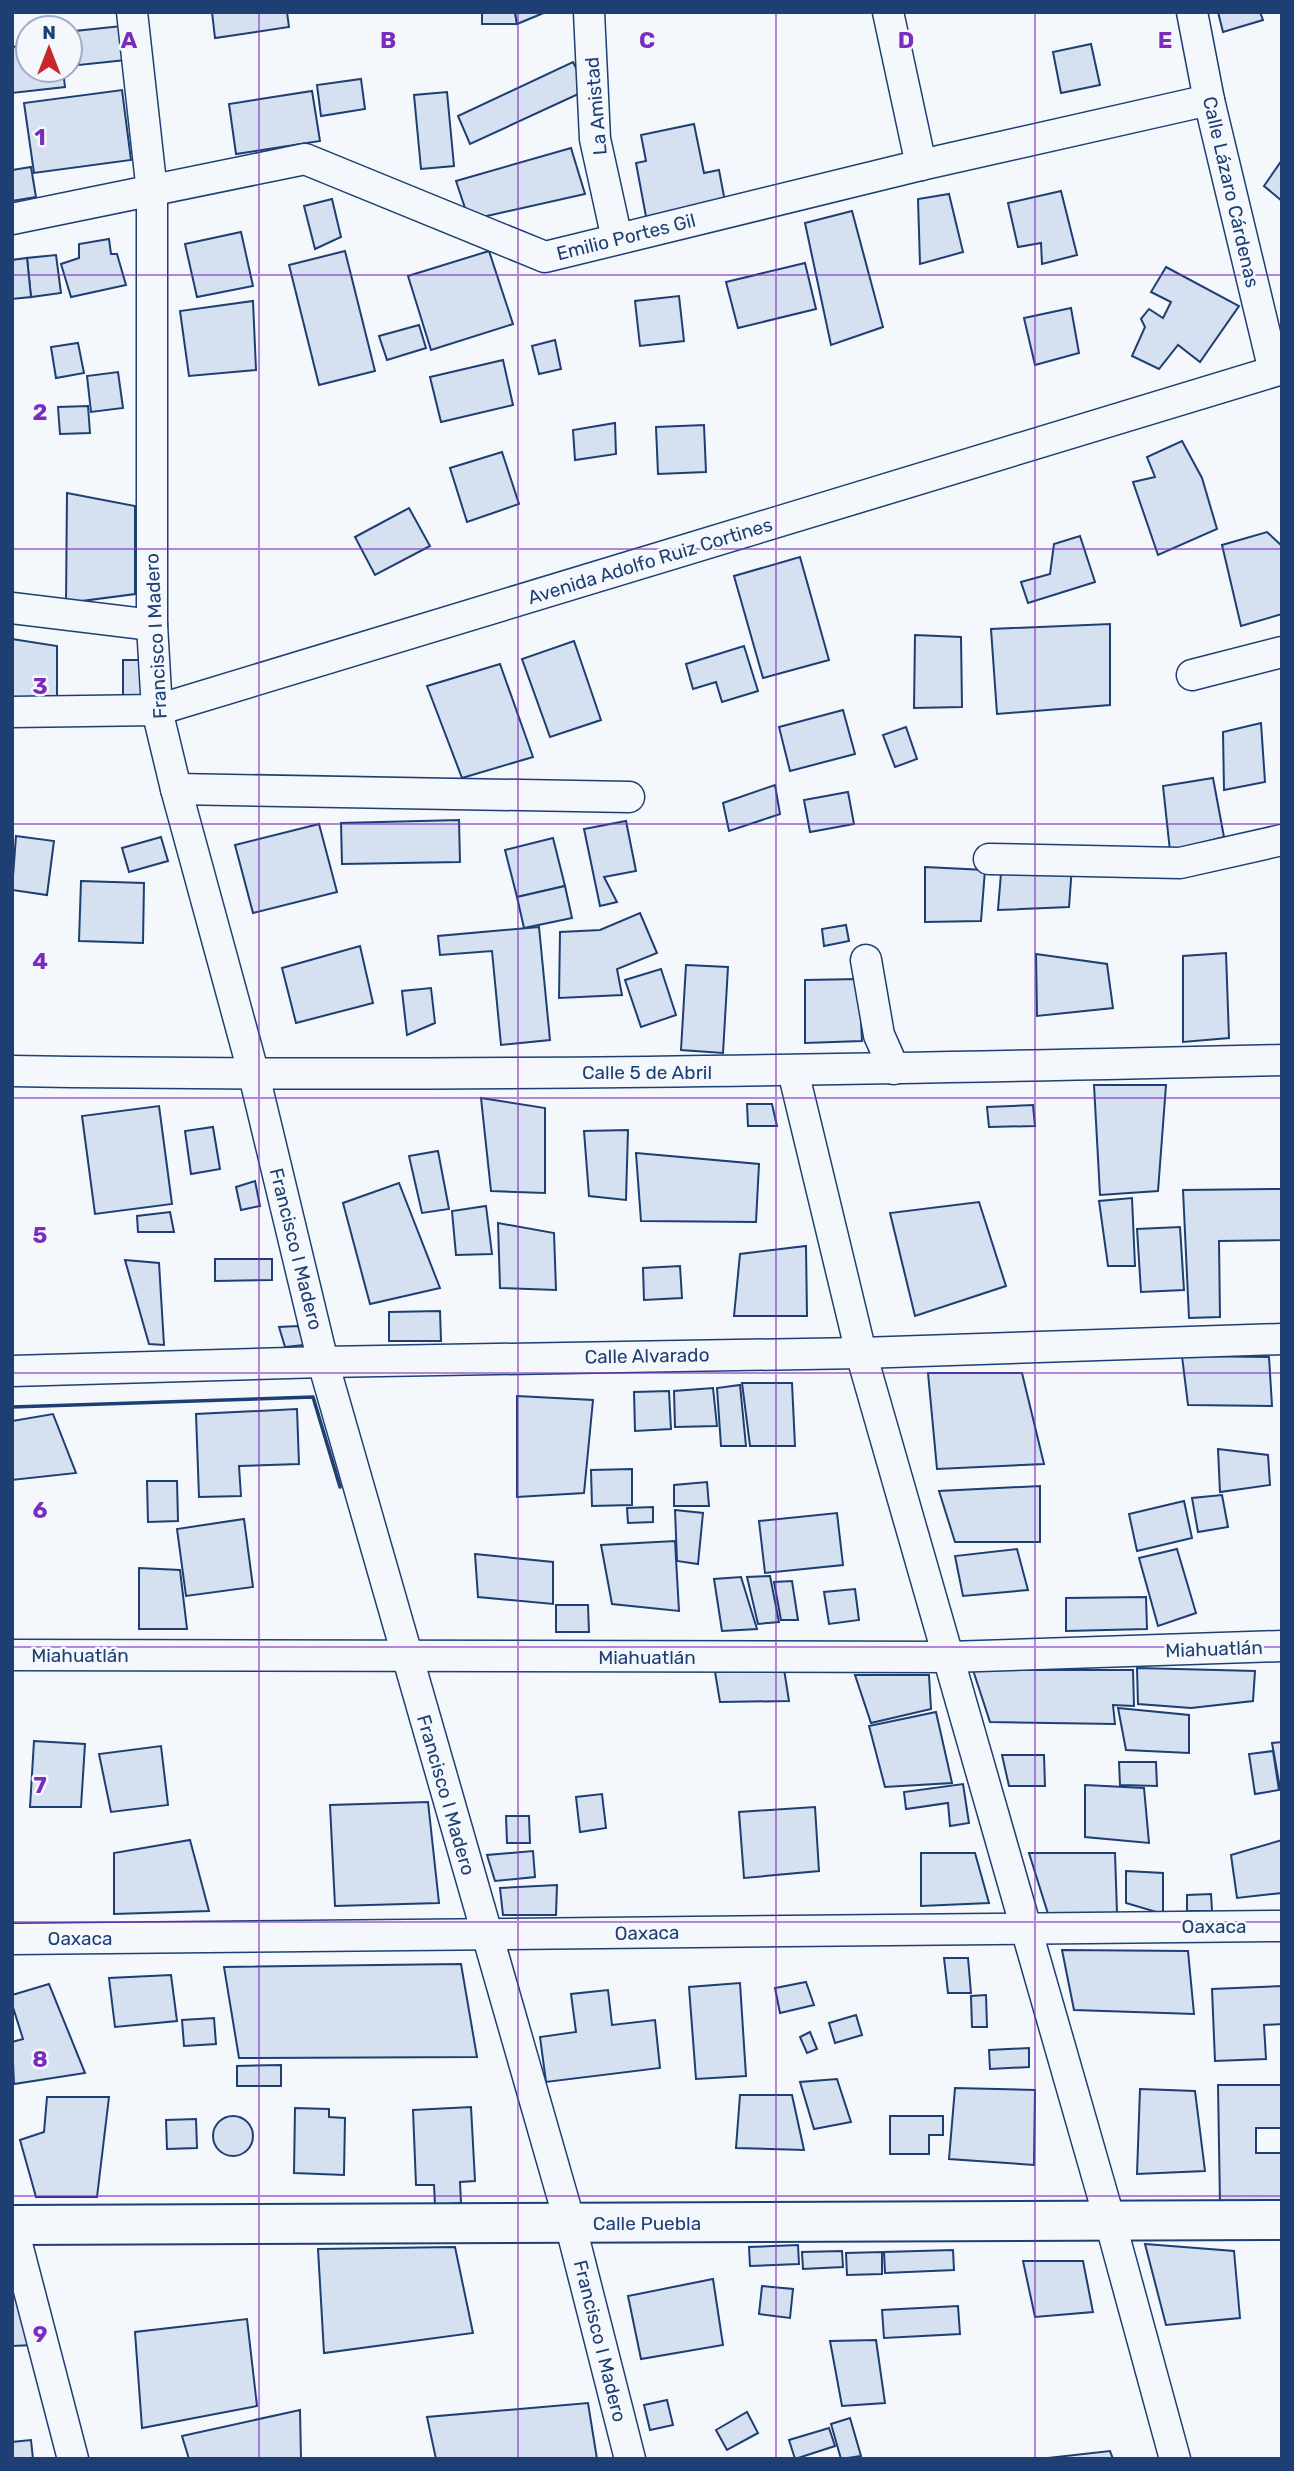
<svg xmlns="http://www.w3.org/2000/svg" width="1294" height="2471" viewBox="0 0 1294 2471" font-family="Rubik,sans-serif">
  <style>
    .building { fill: #d5e0f0; stroke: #1d3f73; stroke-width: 2 }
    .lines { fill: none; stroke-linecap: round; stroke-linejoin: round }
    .street-casing { stroke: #1d3f73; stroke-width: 33 }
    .secondary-casing { stroke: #1d3f73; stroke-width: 42 }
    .street { stroke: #f4f7fb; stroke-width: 30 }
    .secondary { stroke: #f4f7fb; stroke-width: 38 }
    .wall { stroke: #1d3f73; stroke-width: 3.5 }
    .grid { fill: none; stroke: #7b2cbf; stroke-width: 2; stroke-opacity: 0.55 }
    .labels { text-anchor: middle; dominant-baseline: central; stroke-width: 5; stroke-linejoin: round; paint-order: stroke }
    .street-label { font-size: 19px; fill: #1d3f73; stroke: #f4f7fb }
    .grid-label { font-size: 23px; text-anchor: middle; font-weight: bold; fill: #7b2cbf; stroke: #f4f7fb; stroke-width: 5; stroke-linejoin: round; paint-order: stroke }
  </style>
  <rect width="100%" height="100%" fill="#f4f7fb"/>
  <g class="building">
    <polygon points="212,12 287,12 289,27 215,38"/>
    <polygon points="482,12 515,12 517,24 482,24"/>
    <polygon points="515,12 546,12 517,24"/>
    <polygon points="1218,12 1260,12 1263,20 1223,32"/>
    <polygon points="131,25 135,59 79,65 75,31"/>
    <polygon points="1091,44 1100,85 1061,93 1053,52"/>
    <polygon points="28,45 28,70 63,70 65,87 12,93 12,47"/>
    <polygon points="573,62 587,90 470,144 458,116"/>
    <polygon points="361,79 365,109 321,116 317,85"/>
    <polygon points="122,90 131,160 34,173 24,103"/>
    <polygon points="312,91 320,141 236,154 229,104"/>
    <polygon points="447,92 454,166 421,169 414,95"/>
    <polygon points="694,124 704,173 719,170 726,207 647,222 636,163 646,161 641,135"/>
    <polygon points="571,148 585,194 469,220 456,181"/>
    <polygon points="1282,160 1282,201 1264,186"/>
    <polygon points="31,167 36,197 12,201 12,170"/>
    <polygon points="1061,191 1077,255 1042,264 1041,243 1018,247 1008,203"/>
    <polygon points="949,194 963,252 920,264 918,199"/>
    <polygon points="332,199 341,237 315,249 304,206"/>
    <polygon points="852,211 883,327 831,345 805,223"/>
    <polygon points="241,232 253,286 197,297 185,244"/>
    <polygon points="109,239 111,254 117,254 126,285 71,297 61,264 79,258 79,244"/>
    <polygon points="345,251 375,371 319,385 289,265"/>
    <polygon points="489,251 513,324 431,350 408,276"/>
    <polygon points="56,255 61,293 31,297 27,258"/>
    <polygon points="27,258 31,297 12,299 12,260"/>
    <polygon points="805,263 816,309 738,328 726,282"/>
    <polygon points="1166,267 1239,306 1200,362 1178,345 1159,369 1132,356 1145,327 1141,319 1149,309 1163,318 1171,302 1151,292"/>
    <polygon points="679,296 684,341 640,346 635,301"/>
    <polygon points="253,301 256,370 189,376 180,311"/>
    <polygon points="1071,308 1079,353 1035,365 1024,318"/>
    <polygon points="419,325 426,348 387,360 379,336"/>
    <polygon points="555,340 561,369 539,374 532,346"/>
    <polygon points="78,343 84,373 56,378 51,347"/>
    <polygon points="503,360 513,405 441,422 430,377"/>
    <polygon points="118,372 123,408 91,412 87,376"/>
    <polygon points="88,406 90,433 60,434 58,407"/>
    <polygon points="615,423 616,454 575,460 573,430"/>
    <polygon points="704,425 706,472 658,474 656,427"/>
    <polygon points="1182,441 1202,478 1217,529 1158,555 1133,482 1155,477 1147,457"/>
    <polygon points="502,452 519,504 467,522 450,468"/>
    <polygon points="67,493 135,506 135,594 66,603"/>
    <polygon points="409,508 430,546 375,575 355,537"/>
    <polygon points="1267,532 1282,546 1282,614 1241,626 1222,545"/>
    <polygon points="1080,536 1095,582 1028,603 1021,582 1050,574 1054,544"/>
    <polygon points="800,557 829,660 763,678 734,576"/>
    <polygon points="1110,624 1110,705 997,714 991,629"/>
    <polygon points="915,635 961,637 962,707 914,708"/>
    <polygon points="12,639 57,646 57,697 12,699"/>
    <polygon points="574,641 601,720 550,737 522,659"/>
    <polygon points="744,646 758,691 722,702 716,682 693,689 686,664"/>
    <rect x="123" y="660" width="19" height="42"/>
    <polygon points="500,664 533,757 462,778 427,686"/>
    <polygon points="843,710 855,754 790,771 779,727"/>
    <polygon points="1261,723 1265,782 1224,790 1223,732"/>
    <polygon points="906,727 917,759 895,767 883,735"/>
    <polygon points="1213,778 1224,837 1170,851 1163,786"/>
    <polygon points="775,785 780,814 729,831 723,803"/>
    <polygon points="848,792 854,824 810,832 804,800"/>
    <polygon points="459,820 460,862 342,864 341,823"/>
    <polygon points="626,821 636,871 604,877 617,902 600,906 584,829"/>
    <polygon points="319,824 337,892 253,913 235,845"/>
    <polygon points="16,836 54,841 47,895 12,890"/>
    <polygon points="161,837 168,861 129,872 122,848"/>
    <polygon points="553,838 565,886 517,897 505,850"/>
    <polygon points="1002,861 1072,866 1069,907 998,910"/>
    <polygon points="925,867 985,870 981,921 925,922"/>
    <polygon points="81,881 144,883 143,943 79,941"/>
    <polygon points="565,886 572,918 524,928 517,897"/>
    <polygon points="640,913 657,953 617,969 622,995 559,998 560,932 600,930"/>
    <polygon points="846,925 849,941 824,946 822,929"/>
    <polygon points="539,927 550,1040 501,1045 492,951 440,955 438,936"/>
    <polygon points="360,946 373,1003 296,1023 282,968"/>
    <polygon points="1226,953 1229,1038 1183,1042 1183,956"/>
    <polygon points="1036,954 1107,964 1113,1008 1037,1016"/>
    <polygon points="686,965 728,967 723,1053 681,1050"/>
    <polygon points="661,969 676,1015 641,1027 625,980"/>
    <polygon points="859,979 862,1041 805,1043 805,980"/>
    <polygon points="431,988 435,1023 407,1035 402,991"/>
    <polygon points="1094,1085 1166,1085 1158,1191 1100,1195"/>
    <polygon points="481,1098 545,1108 545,1193 491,1191"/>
    <polygon points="747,1104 772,1104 777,1126 748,1126"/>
    <polygon points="1033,1105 1035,1126 989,1127 987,1107"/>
    <polygon points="159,1106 172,1204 95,1214 82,1116"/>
    <polygon points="213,1127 220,1169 191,1174 185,1131"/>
    <polygon points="628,1130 626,1200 589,1196 584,1131"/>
    <polygon points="438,1151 449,1209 422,1213 409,1156"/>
    <polygon points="636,1153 759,1164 756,1222 641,1221"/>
    <polygon points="255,1181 260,1206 241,1210 236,1187"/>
    <polygon points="399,1183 440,1288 370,1304 343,1203"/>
    <polygon points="1282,1189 1282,1240 1219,1241 1220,1317 1189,1318 1183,1190"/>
    <polygon points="1132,1198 1135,1266 1108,1266 1099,1201"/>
    <polygon points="979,1202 1006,1286 915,1316 890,1213"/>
    <polygon points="486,1206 492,1254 456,1255 452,1211"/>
    <polygon points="170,1212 174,1232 138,1232 137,1216"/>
    <polygon points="498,1223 554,1233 556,1290 500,1288"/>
    <polygon points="1180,1227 1184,1290 1141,1292 1137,1229"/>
    <polygon points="806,1246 807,1316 734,1316 740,1254"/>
    <polygon points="215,1259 272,1259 272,1280 215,1281"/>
    <polygon points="125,1260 159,1263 164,1345 149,1344"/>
    <polygon points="680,1266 682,1298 644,1300 643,1268"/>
    <polygon points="440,1311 441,1341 389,1341 389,1312"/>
    <polygon points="298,1326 304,1345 285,1347 279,1327"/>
    <polygon points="1182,1356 1269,1357 1272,1406 1188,1405"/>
    <polygon points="928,1373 1022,1373 1044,1464 937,1469"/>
    <polygon points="742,1383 792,1383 795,1446 750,1446"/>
    <polygon points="740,1385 746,1446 721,1446 717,1388"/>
    <polygon points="713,1388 717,1426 675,1427 674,1391"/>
    <polygon points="669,1391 671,1429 635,1431 634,1392"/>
    <polygon points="517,1396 593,1400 584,1493 517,1497"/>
    <polygon points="297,1409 299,1464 239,1466 241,1496 199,1497 196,1414"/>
    <polygon points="53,1414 76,1473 12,1480 12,1421"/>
    <polygon points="1218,1449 1268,1455 1270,1485 1220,1492"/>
    <polygon points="632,1469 632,1505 592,1506 591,1470"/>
    <polygon points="147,1481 177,1481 178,1521 148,1522"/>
    <polygon points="707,1482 709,1506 674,1506 674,1485"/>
    <polygon points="1040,1486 1040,1542 955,1542 939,1491"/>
    <polygon points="1222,1495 1228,1527 1198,1532 1192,1498"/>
    <polygon points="1184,1501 1192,1538 1137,1551 1129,1514"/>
    <polygon points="653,1507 653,1522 628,1523 627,1508"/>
    <polygon points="675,1510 703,1513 698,1564 677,1561"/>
    <polygon points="837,1513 843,1565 765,1573 759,1521"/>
    <polygon points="244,1519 253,1587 186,1596 177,1529"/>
    <polygon points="675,1541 679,1611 612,1604 601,1545"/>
    <polygon points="1017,1549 1028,1590 963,1596 955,1556"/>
    <polygon points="1177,1549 1196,1613 1158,1626 1139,1558"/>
    <polygon points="475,1554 553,1562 553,1604 478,1597"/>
    <polygon points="139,1568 180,1570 187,1629 139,1629"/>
    <polygon points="770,1576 779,1622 758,1624 747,1577"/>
    <polygon points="741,1577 757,1629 722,1631 714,1579"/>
    <polygon points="792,1581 798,1620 781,1620 774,1582"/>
    <polygon points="855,1589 859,1620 829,1624 824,1592"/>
    <polygon points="1146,1597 1147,1629 1066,1631 1066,1598"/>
    <polygon points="556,1605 588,1605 589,1632 556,1632"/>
    <polygon points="1137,1668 1255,1671 1253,1701 1191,1708 1138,1704"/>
    <polygon points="784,1669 789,1701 720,1702 715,1672"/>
    <polygon points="973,1670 1133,1670 1134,1706 1113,1705 1115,1724 990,1722"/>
    <polygon points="855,1675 929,1675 931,1709 871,1723"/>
    <polygon points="1118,1708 1189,1715 1189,1753 1126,1750"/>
    <polygon points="936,1712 952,1783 885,1787 869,1726"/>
    <polygon points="34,1741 85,1744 81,1807 30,1807"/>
    <polygon points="1282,1742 1282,1788 1280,1788 1272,1743"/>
    <polygon points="161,1746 168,1805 111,1812 99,1754"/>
    <polygon points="1273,1751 1279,1790 1255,1794 1249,1754"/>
    <polygon points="1002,1755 1044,1755 1045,1786 1009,1786"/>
    <polygon points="1119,1762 1156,1762 1157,1786 1120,1785"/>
    <polygon points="963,1784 969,1823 950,1826 948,1803 906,1809 904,1792"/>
    <polygon points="1085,1785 1144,1788 1149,1843 1085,1837"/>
    <polygon points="602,1794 606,1828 580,1832 576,1797"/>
    <polygon points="428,1802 439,1903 335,1906 330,1805"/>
    <polygon points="815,1807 819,1871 744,1878 739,1812"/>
    <polygon points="506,1816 529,1816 530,1843 507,1843"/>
    <polygon points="190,1840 209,1911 114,1914 114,1853"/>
    <polygon points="1282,1840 1282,1893 1237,1898 1231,1855"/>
    <polygon points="533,1851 535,1877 495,1881 487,1855"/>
    <polygon points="921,1853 975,1853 989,1903 921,1906"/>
    <polygon points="1029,1853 1115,1853 1117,1913 1049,1917"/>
    <polygon points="1126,1871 1163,1873 1163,1914 1126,1903"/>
    <polygon points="557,1885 556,1915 503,1915 500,1888"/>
    <polygon points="1211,1894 1212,1911 1187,1911 1187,1895"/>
    <polygon points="1062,1950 1188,1951 1194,2014 1074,2010"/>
    <polygon points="944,1958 968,1958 971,1993 948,1993"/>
    <polygon points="461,1964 477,2057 239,2058 224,1967"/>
    <polygon points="171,1975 177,2021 115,2027 109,1978"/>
    <polygon points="806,1982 814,2005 780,2013 775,1988"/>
    <polygon points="740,1983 746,2076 696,2079 689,1987"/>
    <polygon points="49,1984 85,2073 14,2084 12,2042 23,2039 12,2004 12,1995"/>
    <polygon points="1282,1986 1282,2024 1264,2025 1266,2059 1215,2061 1212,1989"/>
    <polygon points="608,1990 612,2025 655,2020 660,2068 546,2082 540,2037 576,2032 571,1994"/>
    <polygon points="986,1995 987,2027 972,2027 971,1996"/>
    <polygon points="856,2015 862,2035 835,2043 829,2023"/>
    <polygon points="214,2018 216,2044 184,2046 182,2020"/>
    <polygon points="810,2032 817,2049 807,2053 800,2037"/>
    <polygon points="1029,2048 1029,2067 990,2069 989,2050"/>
    <polygon points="281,2065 281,2086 237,2086 237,2066"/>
    <polygon points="837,2079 851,2122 814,2129 800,2082"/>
    <polygon points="1218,2085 1282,2085 1282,2128 1256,2128 1256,2153 1282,2153 1282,2203 1220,2204"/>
    <polygon points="955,2088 1035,2090 1034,2165 949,2159"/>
    <polygon points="1140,2089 1195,2091 1205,2171 1137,2174"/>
    <polygon points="740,2095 792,2095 804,2150 736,2148"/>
    <polygon points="47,2097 109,2097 97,2197 36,2197 20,2140 44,2132"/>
    <polygon points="471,2107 475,2181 460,2182 461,2203 435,2205 434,2185 416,2185 413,2110"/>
    <polygon points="295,2108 329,2109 329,2117 345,2118 344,2175 294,2173"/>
    <circle cx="233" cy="2136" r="20"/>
    <polygon points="890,2116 943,2116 943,2135 929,2135 929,2154 890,2154"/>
    <polygon points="196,2119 197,2148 167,2149 166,2120"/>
    <polygon points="1145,2244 1234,2251 1240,2318 1166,2325"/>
    <polygon points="798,2245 799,2264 750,2266 749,2247"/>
    <polygon points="455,2247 473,2333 324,2353 318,2249"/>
    <polygon points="953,2250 954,2270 885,2273 884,2252"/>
    <polygon points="842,2251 843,2267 803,2269 802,2252"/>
    <polygon points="882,2252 882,2274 847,2275 846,2253"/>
    <polygon points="1023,2261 1083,2261 1093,2312 1035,2317"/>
    <polygon points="713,2279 723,2345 641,2359 628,2296"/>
    <polygon points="762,2286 793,2289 790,2318 759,2314"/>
    <polygon points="12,2292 15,2292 34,2345 12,2346"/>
    <polygon points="958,2306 960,2334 884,2338 882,2310"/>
    <polygon points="247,2319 257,2406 142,2428 135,2332"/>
    <polygon points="876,2340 885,2403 842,2406 830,2341"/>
    <polygon points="667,2400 673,2425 650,2430 644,2405"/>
    <polygon points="588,2403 597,2459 436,2459 427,2417"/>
    <polygon points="300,2410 301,2459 189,2459 182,2436"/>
    <polygon points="747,2412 758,2433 727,2450 716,2430"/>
    <polygon points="850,2418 861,2456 841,2459 831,2424"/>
    <polygon points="829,2428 835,2446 795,2459 789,2440"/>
    <polygon points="31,2440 33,2459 12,2459 12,2442"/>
    <polygon points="1110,2451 1113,2459 1048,2458"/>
  </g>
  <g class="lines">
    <g class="street-casing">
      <g id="street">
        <polyline points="132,12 152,192 152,625 157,710 176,789 254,1075 323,1362 570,2223 630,2459"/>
        <polyline points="589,12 595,139 617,239"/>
        <polyline points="888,12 921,165"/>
        <polyline points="1192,12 1209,100 1274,371"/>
        <polyline points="12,219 305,159 545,257 921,165 1209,100"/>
        <polyline points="12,608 152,625"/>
        <polyline points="1192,675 1282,652"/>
        <polyline points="12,712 157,710 1282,369"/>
        <polyline points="176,789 629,797"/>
        <polyline points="989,859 1180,863 1282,840"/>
        <polyline points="866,960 879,1035 894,1069"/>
        <path d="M12,1071C436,1078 859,1070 1282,1060"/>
        <polyline points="793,1071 861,1353 1110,2221 1175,2459"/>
        <polyline points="12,1371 323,1362 861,1353 1282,1339"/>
        <polyline points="12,1655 949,1657 1282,1646"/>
        <polyline points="12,1939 1282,1926"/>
        <polyline points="12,2225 73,2459"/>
      </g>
    </g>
    <g class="secondary-casing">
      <polyline id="secondary" points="12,2225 1282,2220"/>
    </g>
    <use href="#street" class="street"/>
    <use href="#secondary" class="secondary"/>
    <polyline class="wall" points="12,1407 313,1397 340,1487"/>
  </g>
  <path class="grid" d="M259,12V2459M518,12V2459M776,12V2459M1035,12V2459M12,275H1282M12,549H1282M12,824H1282M12,1098H1282M12,1373H1282M12,1647H1282M12,1922H1282M12,2196H1282"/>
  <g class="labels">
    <g class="street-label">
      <text transform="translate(596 106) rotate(-95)">La Amistad</text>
      <text transform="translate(1231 192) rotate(77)">Calle Lázaro Cárdenas</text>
      <text transform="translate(626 237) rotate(-14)">Emilio Portes Gil</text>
      <text transform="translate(650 561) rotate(-17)">Avenida Adolfo Ruiz Cortines</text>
      <text transform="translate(156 636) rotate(-93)">Francisco I Madero</text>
      <text x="647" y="1072">Calle 5 de Abril</text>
      <text transform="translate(296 1249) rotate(76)">Francisco I Madero</text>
      <text transform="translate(647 1356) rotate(-1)">Calle Alvarado</text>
      <text transform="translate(1214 1649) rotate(-2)">Miahuatlán</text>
      <text x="80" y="1655">Miahuatlán</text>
      <text x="647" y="1657">Miahuatlán</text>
      <text transform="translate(446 1795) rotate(74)">Francisco I Madero</text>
      <text x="1214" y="1926">Oaxaca</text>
      <text transform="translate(647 1933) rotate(-1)">Oaxaca</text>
      <text x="80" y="1938">Oaxaca</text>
      <text x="647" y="2223">Calle Puebla</text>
      <text transform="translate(600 2341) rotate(76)">Francisco I Madero</text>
    </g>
  </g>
  <g class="grid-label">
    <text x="129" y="48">A</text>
    <text x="388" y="48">B</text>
    <text x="647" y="48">C</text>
    <text x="906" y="48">D</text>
    <text x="1165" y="48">E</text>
    <text x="40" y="145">1</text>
    <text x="40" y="420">2</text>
    <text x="40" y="694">3</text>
    <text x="40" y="969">4</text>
    <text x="40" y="1243">5</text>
    <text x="40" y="1518">6</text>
    <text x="40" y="1793">7</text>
    <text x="40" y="2067">8</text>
    <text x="40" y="2342">9</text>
  </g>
  <rect width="1294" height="2471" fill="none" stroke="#1d3f73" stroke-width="28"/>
  <g transform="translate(49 49)"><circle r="33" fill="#f4f7fb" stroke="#9eadc5" stroke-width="2"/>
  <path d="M0-5L12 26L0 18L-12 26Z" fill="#c62828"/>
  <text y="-10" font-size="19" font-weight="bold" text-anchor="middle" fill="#1d3f73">N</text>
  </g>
</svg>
